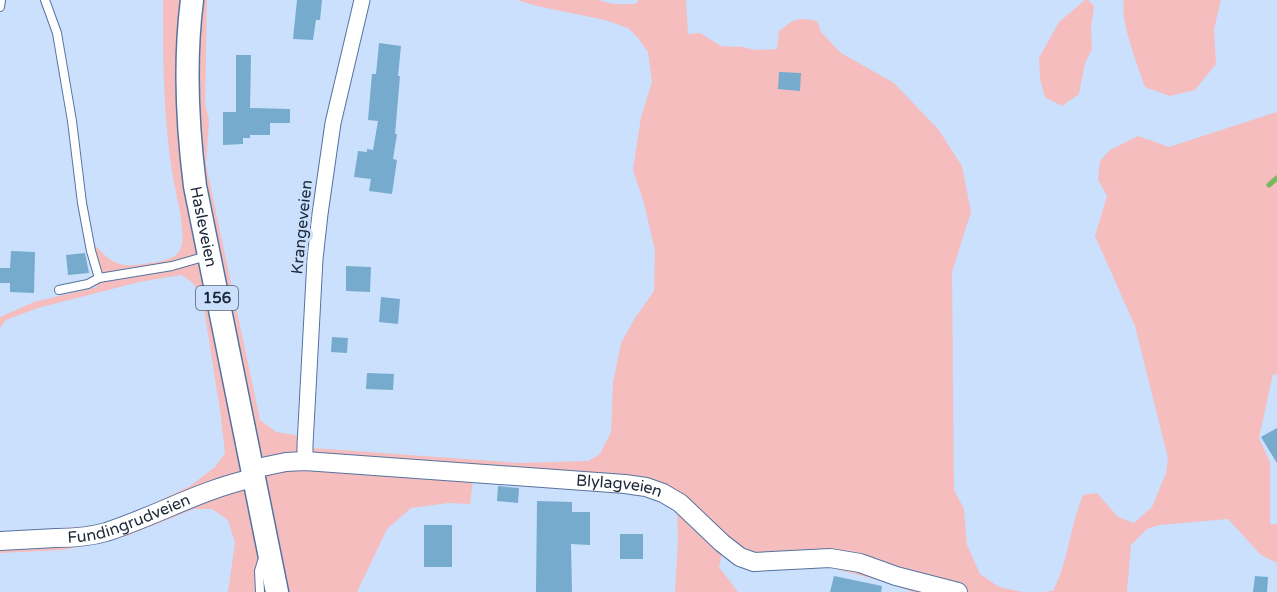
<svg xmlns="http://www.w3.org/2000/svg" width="1277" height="592" viewBox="0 0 1277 592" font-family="'Varela Round',sans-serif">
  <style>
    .green { fill: #f5bdbe }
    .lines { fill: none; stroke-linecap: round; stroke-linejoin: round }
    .stream { stroke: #77ba5e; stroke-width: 5 }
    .building { fill: #76abce }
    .service-casing { stroke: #55739e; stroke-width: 10 }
    .minor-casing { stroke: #55739e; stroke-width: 17 }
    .tertiary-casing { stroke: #55739e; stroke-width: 20 }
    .primary-casing { stroke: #55739e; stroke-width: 25 }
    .service { stroke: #fff; stroke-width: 8 }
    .minor { stroke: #fff; stroke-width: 15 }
    .tertiary { stroke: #fff; stroke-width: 18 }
    .primary { stroke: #fff; stroke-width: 22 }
    .labels { text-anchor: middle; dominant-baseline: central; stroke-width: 6; stroke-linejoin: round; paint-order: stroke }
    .shield { fill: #cbe0fd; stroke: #505f74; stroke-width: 1.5 }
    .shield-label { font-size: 15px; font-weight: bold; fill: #1c283a }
    .street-label { font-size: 16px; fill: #1c283a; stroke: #cbe0fd }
  </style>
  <rect width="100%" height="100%" fill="#cbe0fd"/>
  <g class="green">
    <path d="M163,0H207L205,103L209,120L206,165L260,420L276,432L296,435L313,448L520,463L588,461L600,454L611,432L613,382L621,343L635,318L654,291L655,251L644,203L633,170L641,117L652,82L648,52L638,38L628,28L605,20L537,6L517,0H598L613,4H635L639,0H686L688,34L700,33L721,46L743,47L755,50L777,49L779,31C795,18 797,17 817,21L821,32L841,53L894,83L938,129L962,166L971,212L952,272L954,490L964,509L967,545L980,574L999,587L1023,592H913L882,581L828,567H793L722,554L719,567L738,592H675L678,540L677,509L646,492L473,481L470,504L449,503L411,508L387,529L357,592H228L235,543L228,520L212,509H194L127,536L63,550L0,553V532L93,526L130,515L190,486L215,467L225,453L220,410L202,296L192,282L181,275L139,282L38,308L6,320L0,328V317L34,302L97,287L95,245C110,262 119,268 143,264C154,262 173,262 180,250C187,236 177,198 174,183C163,123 163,61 163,0Z"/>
    <polygon points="1085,0 1088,0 1094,6 1091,28 1092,49 1085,63 1079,94 1062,106 1045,97 1040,79 1039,58 1059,22"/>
    <path d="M1124,0H1221L1214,29L1216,64L1195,90L1170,96L1145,87C1138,67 1119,18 1124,0Z"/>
    <path d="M1277,112V375L1273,374L1259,438L1270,462V524H1277V563L1261,555L1228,519L1159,525L1147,529L1131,545L1127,592H1042L1053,591C1065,567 1067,548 1074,523C1076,513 1080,504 1083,495L1097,493L1118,517L1134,523L1152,507L1166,473L1168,458L1135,326L1095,236L1107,196L1098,180L1100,161L1110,150L1138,136L1169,147Z"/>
  </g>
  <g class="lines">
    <polyline class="stream" points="1269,185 1277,178"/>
  </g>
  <g class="building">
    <polygon points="297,0 322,0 320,20 316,20 313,40 293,39"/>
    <polygon points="379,43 401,46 398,76 400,76 395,134 397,134 393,159 397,160 392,194 369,191 371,179 354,177 358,151 367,152 367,149 373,150 378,121 368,120 372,74 376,74"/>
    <polygon points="236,55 251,55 250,108 290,109 290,123 270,123 270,135 250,135 250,138 243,138 243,144 223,145 223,112 236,112"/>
    <polygon points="779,72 801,73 800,91 778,89"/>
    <polygon points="11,251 35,252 34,293 10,292 10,283 0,283 0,268 10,268"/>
    <polygon points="85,253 89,273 68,275 66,255"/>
    <polygon points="346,266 371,267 370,292 346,291"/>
    <polygon points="381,297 400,299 398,324 379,322"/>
    <polygon points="332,337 348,338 347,353 331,352"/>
    <polygon points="367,373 394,374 393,390 366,389"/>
    <polygon points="1277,428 1277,463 1261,437"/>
    <polygon points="498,486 519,488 518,503 497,501"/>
    <polygon points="537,501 572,502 572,512 590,512 590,545 571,544 572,592 536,592"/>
    <rect x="424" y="525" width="28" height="42"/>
    <rect x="620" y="534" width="23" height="25"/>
    <polygon points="834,576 882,586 881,592 830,592"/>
    <polygon points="1255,576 1268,577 1267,592 1253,592"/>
  </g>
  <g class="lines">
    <g class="service-casing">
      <g id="service">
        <polyline points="45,0 57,33 72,121 82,203 91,251 99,278"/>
        <polyline points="0,7 1,0"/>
        <polyline points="59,290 88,284 99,278 172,266 207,256"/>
        <polyline points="260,592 259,571 263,558"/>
      </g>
    </g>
    <g class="minor-casing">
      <polyline id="minor" points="305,461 305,445 315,259 320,214 333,123 362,0"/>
    </g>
    <g class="tertiary-casing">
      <g id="tertiary">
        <path id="s1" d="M252,469L286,462L305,461L625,484L646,487L663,493L680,503L722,543L740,557L754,562L830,558L860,563L896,576L958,592"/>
        <path id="s2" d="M0,541C19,540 37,539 56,538C73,538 89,537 106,532C156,516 202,489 254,478"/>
      </g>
    </g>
    <g class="primary-casing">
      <g id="primary">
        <path id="s3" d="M192,0C184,63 187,123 195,186L277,592"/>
      </g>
    </g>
    <use href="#service" class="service"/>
    <use href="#minor" class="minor"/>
    <use href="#tertiary" class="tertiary"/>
    <use href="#primary" class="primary"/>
  </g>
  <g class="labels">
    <rect class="shield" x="196" y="286" width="42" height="24" rx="4.5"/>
    <g class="shield-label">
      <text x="217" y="298">156</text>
    </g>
    <g class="street-label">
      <text stroke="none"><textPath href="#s3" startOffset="228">Hasleveien</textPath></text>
      <text transform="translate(302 227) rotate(-84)">Krangeveien</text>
      <text stroke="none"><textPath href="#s1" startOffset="369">Blylagveien</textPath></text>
      <text stroke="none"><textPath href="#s2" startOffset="132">Fundingrudveien</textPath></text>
    </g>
  </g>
</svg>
